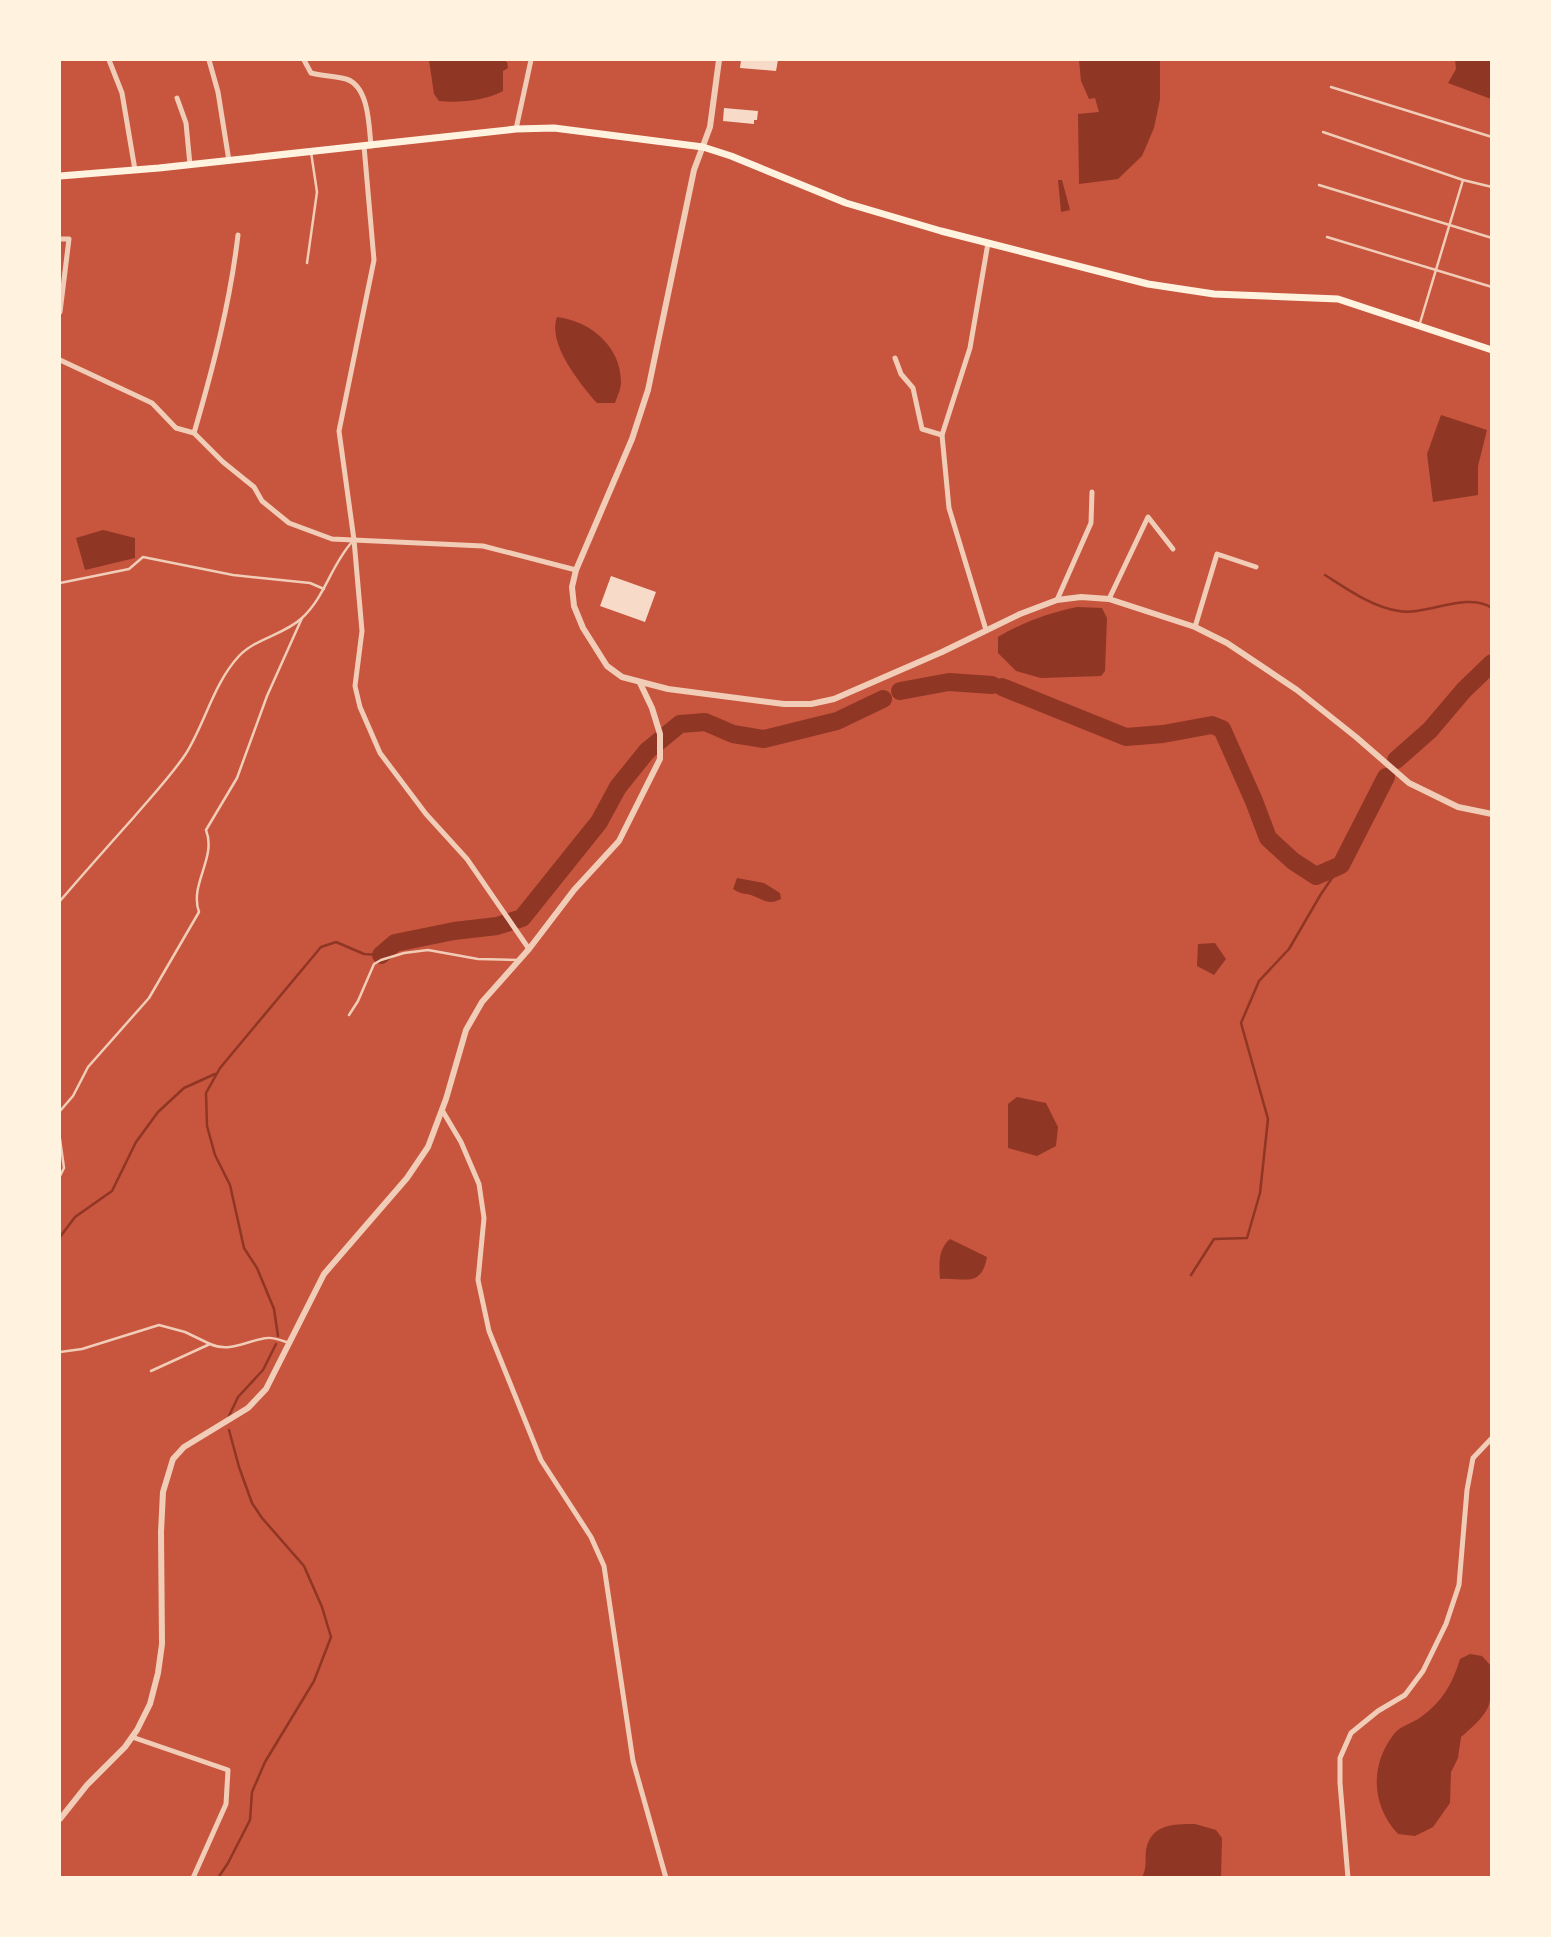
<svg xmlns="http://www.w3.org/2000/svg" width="1551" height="1937" viewBox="0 0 1551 1937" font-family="Commissioner,sans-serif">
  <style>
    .water { fill: #8f3625 }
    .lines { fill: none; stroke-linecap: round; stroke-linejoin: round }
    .stream { stroke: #8f3625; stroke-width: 2.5 }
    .river { stroke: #8f3625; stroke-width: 18 }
    .building { fill: #f7dbc8 }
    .service { stroke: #f1ccb7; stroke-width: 2.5 }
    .minor { stroke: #f1ccb7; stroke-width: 5 }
    .tertiary { stroke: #f1ccb7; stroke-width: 6 }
    .secondary { stroke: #fff3e0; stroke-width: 7 }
  </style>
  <rect width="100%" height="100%" fill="#c8553d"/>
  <g class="water">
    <path d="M429,60H503L507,62L508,68L503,71V91C484,101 460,103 439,101L434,94Z"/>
    <polygon points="1079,60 1160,60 1160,99 1154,128 1142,156 1118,179 1079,184 1078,114 1099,112 1095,98 1089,99 1081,81"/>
    <polygon points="1455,60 1491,60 1491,99 1448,83 1456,69"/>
    <polygon points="1058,180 1062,180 1070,210 1061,212"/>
    <path d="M557,317C590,321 621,346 621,382C621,389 617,397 615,403H597C580,384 547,343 557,317Z"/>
    <polygon points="1441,415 1487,430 1478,466 1478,495 1433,502 1427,454"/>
    <polygon points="103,530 135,538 135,558 85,570 76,538"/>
    <path d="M1077,607L1102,608L1107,618L1105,671L1101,676L1041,678L1016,671L998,653V637C1023,622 1049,613 1077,607Z"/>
    <path d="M737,878L764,883L780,893L781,899C768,906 763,899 751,895C743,893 740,894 733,889Z"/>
    <polygon points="1215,943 1226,959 1214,975 1197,966 1198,944"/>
    <polygon points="1017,1097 1046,1103 1058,1127 1056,1146 1037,1156 1008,1148 1008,1104"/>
    <path d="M950,1239L987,1257C981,1289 964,1277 940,1279C939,1264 938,1249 950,1239Z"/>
    <path d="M1470,1654L1482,1656L1491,1666C1492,1707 1493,1709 1461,1737L1458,1758L1451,1772L1450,1803L1433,1827L1415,1836L1398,1834C1372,1806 1369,1766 1394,1734C1400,1726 1413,1723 1421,1717C1442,1702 1453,1683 1460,1659Z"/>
    <path d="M1195,1824L1216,1830L1222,1838L1221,1877H1142C1147,1869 1145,1860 1146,1850C1151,1824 1173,1824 1195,1824Z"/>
  </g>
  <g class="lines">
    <g class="stream">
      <path d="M1325,575C1347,589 1372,607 1399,611C1425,616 1467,591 1492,608"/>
      <polyline points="60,1237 75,1217 112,1191 136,1142 158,1112 184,1088 215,1074"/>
      <polyline points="1191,1275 1214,1239 1247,1238 1260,1193 1268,1119 1241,1023 1259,981 1289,949 1321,894 1341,865"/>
      <polyline points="278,1336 274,1309 257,1268 244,1248 230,1185 215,1155 207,1126 206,1093 220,1068 321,947 336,942 364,954 381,955"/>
      <polyline points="229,1416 238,1397 263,1370 276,1344"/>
      <polyline points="218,1878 228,1863 250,1820 252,1792 265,1762 314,1681 331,1637 322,1607 304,1566 262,1518 252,1503 239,1467 229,1430"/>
    </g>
    <g class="river">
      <polyline points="1002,687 1126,737 1163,734 1212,725 1222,729 1254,801 1268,838 1293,861 1316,876 1341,865 1386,777"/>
      <polyline points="900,691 949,682 992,685"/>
      <polyline points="1396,760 1430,730 1464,690 1492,663"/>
      <polyline points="381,955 395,943 454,931 497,926 522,918 599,822 618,787 647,751 680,724 705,722 733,734 764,739 837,721 883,699"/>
    </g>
  </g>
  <g class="building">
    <polygon points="741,60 778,60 776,71 740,68"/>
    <polygon points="724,108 758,111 757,120 754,120 754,124 723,121"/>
    <polygon points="611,576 656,592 645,622 600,606"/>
  </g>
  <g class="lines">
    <g class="service">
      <polyline points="1331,87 1492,137"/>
      <polyline points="1323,132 1463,180 1492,187"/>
      <polyline points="1319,185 1492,238"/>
      <polyline points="1327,237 1492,287"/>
      <polyline points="307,263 317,192 311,152"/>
      <polyline points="1420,323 1463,180"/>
      <polyline points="60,583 129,569 143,557 233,575 310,583 324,589"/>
      <path d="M60,901C84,873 109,845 134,817C151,797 170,777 185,755C205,724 213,684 239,656C256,638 284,635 302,618C325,597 331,565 352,542"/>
      <polyline points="349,1015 358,1001 374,964 381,960 404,953 428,950 478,959 518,960"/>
      <path d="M60,1111L73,1096L88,1067L149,998L199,912C189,884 217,858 206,830L237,778L267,696L302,618"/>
      <polyline points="60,1139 64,1168 60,1176"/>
      <polyline points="60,1352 82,1349 159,1325 185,1332 210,1344"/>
      <path d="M151,1371L210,1344C230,1353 248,1340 267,1338C274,1337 283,1341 289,1343"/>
    </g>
    <g class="minor">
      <polyline points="109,60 122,93 135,170"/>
      <polyline points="209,60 218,92 229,161"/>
      <path d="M304,60L311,73C322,76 335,76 346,79C369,86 369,126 371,146"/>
      <polyline points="177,98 186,123 190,165"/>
      <polyline points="516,129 531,60"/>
      <polyline points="364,146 374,260 339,431 354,540 362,631 355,686 360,707 380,753 426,814 467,859 529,949"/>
      <polyline points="60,239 69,239 60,312"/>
      <polyline points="895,358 901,374 913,388 922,429 942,435"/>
      <polyline points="60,360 152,403 176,428 194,433 223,462 254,487 262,501 289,523 332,539 483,546 576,570"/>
      <path d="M194,433C213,368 230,303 238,235"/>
      <polyline points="1109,599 1148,517 1173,549"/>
      <polyline points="1057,600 1091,523 1092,492"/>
      <polyline points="1195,627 1217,554 1256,567"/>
      <polyline points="986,630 949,508 942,435 970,348 988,243"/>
      <polyline points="442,1110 461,1142 479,1184 484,1218 478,1280 489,1331 541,1460 591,1537 604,1566 633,1761 666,1878"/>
      <polyline points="132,1737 228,1770 226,1804 193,1878"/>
      <polyline points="1348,1878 1340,1783 1340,1758 1351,1733 1378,1711 1405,1695 1423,1671 1446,1624 1459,1585 1467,1490 1473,1458 1492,1438"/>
    </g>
    <g class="tertiary">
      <polyline points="719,60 710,127 694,170 648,390 632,439 576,570 572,587 574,606 583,628 607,666 622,677 668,689 784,704 811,704 834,699 942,652 1020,614 1057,600 1081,597 1109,599 1195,627 1227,643 1297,690 1356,737 1409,783 1458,807 1492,814"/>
      <polyline points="60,1819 87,1785 125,1747 137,1730 150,1704 158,1673 162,1644 161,1532 163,1492 173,1459 184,1447 248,1408 266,1389 324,1274 407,1178 428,1147 446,1099 466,1030 482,1002 529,949 574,890 619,841 660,759 660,734 652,708 640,683"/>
    </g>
    <polyline class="secondary" points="60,176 159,168 516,129 554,128 703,147 731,156 846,203 941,231 1148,284 1214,294 1338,299 1492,350"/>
  </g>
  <rect width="1551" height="1937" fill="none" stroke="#fff3e0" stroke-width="122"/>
</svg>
